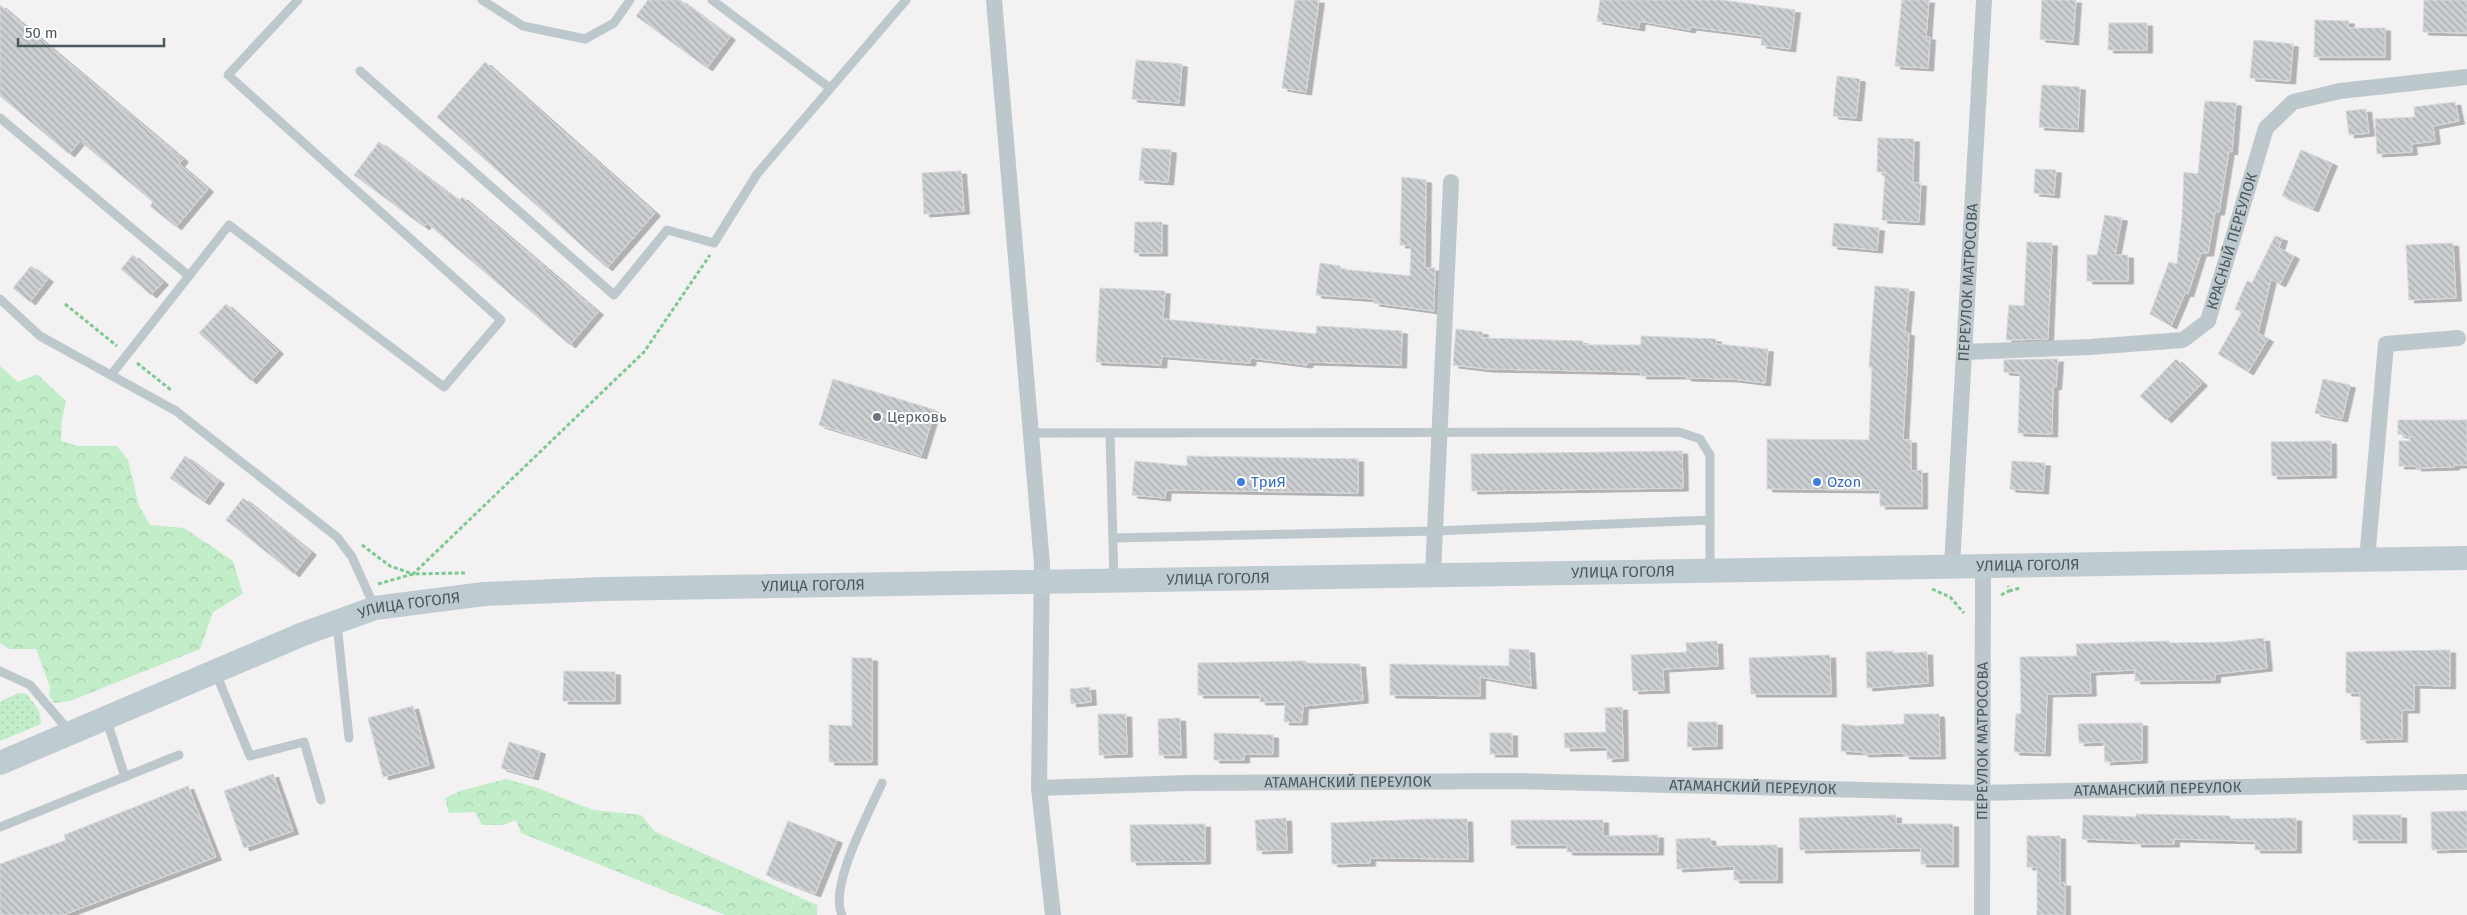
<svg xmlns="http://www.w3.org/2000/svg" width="2467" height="915" viewBox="0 0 2467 915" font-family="'Fira Sans',sans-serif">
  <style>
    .grass { fill: url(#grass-dots) }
    .forest { fill: url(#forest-crowns) }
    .building { fill: url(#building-back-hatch); stroke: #d5d8dc; filter: url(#shadow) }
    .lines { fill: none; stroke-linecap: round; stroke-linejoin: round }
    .path { stroke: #7cca91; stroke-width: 3; stroke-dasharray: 4 2.5; stroke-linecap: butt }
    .lane { stroke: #bdc8cc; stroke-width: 9 }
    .street { stroke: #bdc8cc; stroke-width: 16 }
    .secondary { stroke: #becbd1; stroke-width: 24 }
    .worship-dot { fill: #6b7280; stroke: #fff; stroke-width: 2 }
    .shop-dot { fill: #3f7fe0; stroke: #fff; stroke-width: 2 }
    .labels { text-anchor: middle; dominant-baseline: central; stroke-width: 4; stroke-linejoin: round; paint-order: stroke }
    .street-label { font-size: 15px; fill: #49585d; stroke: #fff }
    .worship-label { font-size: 15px; fill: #5b616d; stroke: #fff; text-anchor: start }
    .shop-label { font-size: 15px; fill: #366cbe; stroke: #fff; text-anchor: start }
  </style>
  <defs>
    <pattern id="grass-dots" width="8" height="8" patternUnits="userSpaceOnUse" patternTransform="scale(1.25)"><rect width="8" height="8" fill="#c2edc9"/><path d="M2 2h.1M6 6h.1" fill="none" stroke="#a8cdaf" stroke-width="1.8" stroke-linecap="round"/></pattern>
    <pattern id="forest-crowns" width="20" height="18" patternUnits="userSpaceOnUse" patternTransform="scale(1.25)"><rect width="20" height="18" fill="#c2edc9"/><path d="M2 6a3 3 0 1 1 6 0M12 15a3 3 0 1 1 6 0" fill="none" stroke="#a8cdaf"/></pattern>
    <pattern id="building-back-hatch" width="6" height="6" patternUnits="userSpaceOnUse" patternTransform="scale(1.25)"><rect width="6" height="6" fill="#cbcfd2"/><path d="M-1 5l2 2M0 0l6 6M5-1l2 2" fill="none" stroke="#a7abae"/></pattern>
    <filter id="shadow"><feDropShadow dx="5.5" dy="3" stdDeviation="0" flood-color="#0004"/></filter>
  </defs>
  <rect width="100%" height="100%" fill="#f3f1f1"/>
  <polygon class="grass" points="18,693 27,694 39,711 41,724 0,741 0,702"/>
  <g class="forest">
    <polygon points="0,366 18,382 37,374 66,401 62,420 61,441 77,446 117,446 128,460 139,506 150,525 184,528 233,561 243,594 213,612 200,649 70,701 54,703 49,696 50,687 36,649 9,649 0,643"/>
    <polygon points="506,779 538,788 593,810 641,815 654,831 817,905 817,915 725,915 521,833 516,820 503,825 482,825 475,812 449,813 445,798 460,791"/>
  </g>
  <g class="building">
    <polygon points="648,0 680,0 730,37 707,68 636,16"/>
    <polygon points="1295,0 1319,0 1306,92 1282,88"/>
    <polygon points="1600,0 1721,0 1795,10 1790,49 1761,45 1762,36 1691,27 1690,30 1640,21 1639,28 1597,21"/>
    <polygon points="1902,0 1929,0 1926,37 1930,37 1928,68 1895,66"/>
    <polygon points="2042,0 2076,0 2073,42 2040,39"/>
    <polygon points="2424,0 2467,0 2467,33 2423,32"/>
    <polygon points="0,5 183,159 179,164 208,189 176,227 150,206 153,202 80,141 69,154 0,96"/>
    <polygon points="2315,20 2349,21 2348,28 2385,28 2385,57 2314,57"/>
    <polygon points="2109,23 2147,23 2147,50 2108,50"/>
    <polygon points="2254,40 2293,44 2290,81 2250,78"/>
    <polygon points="1136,60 1182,64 1179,103 1132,99"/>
    <polygon points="485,62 655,213 607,268 437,117"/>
    <polygon points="1837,76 1860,79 1856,118 1833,116"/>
    <polygon points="2042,85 2080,87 2078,129 2039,127"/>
    <polygon points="2205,101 2236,103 2232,152 2229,151 2219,212 2215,212 2208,253 2201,253 2188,294 2185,293 2171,326 2150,314 2169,262 2177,264 2182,218 2184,172 2198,174"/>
    <polygon points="2455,102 2459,121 2433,126 2435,141 2411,144 2412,152 2377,154 2375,119 2415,117 2414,107"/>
    <polygon points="2366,109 2369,133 2349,135 2346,111"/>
    <polygon points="1878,138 1914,139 1913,183 1921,183 1919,222 1882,220 1885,172 1877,172"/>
    <polygon points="379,142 459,201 462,197 598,312 570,345 427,223 424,227 354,175"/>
    <polygon points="1142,148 1171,150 1168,182 1139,180"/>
    <polygon points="2301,150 2332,163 2313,209 2282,196"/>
    <polygon points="2035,169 2056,170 2054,195 2034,193"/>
    <polygon points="961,171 964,211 924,214 922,173"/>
    <polygon points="1402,177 1426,180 1425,268 1435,268 1434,311 1374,303 1374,299 1316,295 1320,263 1340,266 1340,269 1410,276 1411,245 1400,245"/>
    <polygon points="2105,215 2122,218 2115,255 2128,255 2128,281 2087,281 2087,255 2097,255"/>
    <polygon points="1135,222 1162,222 1162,253 1134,253"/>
    <polygon points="1834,223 1879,228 1877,250 1832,246"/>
    <polygon points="2275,236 2282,238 2279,248 2294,256 2280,284 2271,279 2258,333 2268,339 2248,372 2218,354 2242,312 2235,309 2247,281 2252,283"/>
    <polygon points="2027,242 2052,243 2048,339 2006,340 2009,305 2024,306"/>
    <polygon points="2453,243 2456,298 2409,300 2406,245"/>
    <polygon points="133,255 163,282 151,295 121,269"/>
    <polygon points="31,266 48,279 30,302 13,288"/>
    <polygon points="1875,286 1909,289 1905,332 1909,333 1903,440 1911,440 1911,471 1922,470 1922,506 1880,506 1880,490 1767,489 1767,439 1869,440 1872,367 1869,367"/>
    <polygon points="1100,288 1165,291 1163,319 1316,334 1317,326 1402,331 1401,365 1308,362 1307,365 1251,358 1250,363 1162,356 1161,365 1096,362"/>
    <polygon points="226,304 278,351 251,381 199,333"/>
    <polygon points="1456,329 1483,332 1482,338 1583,341 1583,345 1641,345 1641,336 1716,339 1716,344 1768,349 1765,383 1733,379 1686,378 1686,376 1641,376 1641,372 1487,369 1453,365"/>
    <polygon points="2048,359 2058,359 2056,387 2053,386 2052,434 2018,433 2020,373 2004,372 2004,360"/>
    <polygon points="2176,359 2202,383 2166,420 2140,396"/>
    <polygon points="833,379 935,410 921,456 819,425"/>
    <polygon points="2323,379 2350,385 2342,419 2315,413"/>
    <polygon points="2398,420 2467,420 2467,465 2454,465 2454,467 2416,468 2416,466 2399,466 2399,441 2410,441 2410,437 2398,434"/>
    <polygon points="2331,441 2331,475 2272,476 2271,442"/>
    <polygon points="1682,451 1683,488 1472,491 1471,454"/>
    <polygon points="185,456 219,481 204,502 170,478"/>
    <polygon points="1187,456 1358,459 1358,493 1166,490 1165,498 1132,495 1135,461 1187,466"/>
    <polygon points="2012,461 2045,463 2043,491 2010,489"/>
    <polygon points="243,498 311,552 294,574 226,520"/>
    <polygon points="2264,638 2267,668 2215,674 2215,680 2135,681 2135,670 2090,672 2091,693 2047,694 2045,753 2014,752 2016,714 2021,714 2020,657 2077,656 2076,644 2169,641 2169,643 2226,642"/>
    <polygon points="1717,641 1718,666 1663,669 1664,690 1633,691 1631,655 1687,652 1686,643"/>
    <polygon points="1509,649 1529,650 1531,686 1480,677 1480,696 1390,695 1390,664 1509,666"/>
    <polygon points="2450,650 2450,686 2414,685 2414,710 2402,710 2402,739 2361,740 2360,693 2346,693 2346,652"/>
    <polygon points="1893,651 1893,653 1927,652 1928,683 1867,688 1866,652"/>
    <polygon points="1830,655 1831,694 1751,694 1749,658"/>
    <polygon points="852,658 872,658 872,762 829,762 829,725 852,726"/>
    <polygon points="1306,661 1306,663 1360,664 1363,700 1303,706 1302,722 1284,722 1285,702 1260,702 1260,695 1198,695 1198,663"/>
    <polygon points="564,671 615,672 615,701 563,701"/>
    <polygon points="1090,687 1091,702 1071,704 1070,689"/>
    <polygon points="413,706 429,765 383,777 368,718"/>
    <polygon points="1622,707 1623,758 1607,759 1607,747 1565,748 1564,733 1606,732 1605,708"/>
    <polygon points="1098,714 1126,714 1127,754 1099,755"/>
    <polygon points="1904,714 1939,714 1940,756 1904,756 1904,753 1863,754 1863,752 1841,751 1842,724 1857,726 1904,724"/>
    <polygon points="1180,718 1181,755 1159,755 1158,719"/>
    <polygon points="1688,722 1717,722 1717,746 1687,747"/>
    <polygon points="2142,723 2142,760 2105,762 2104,742 2079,743 2078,724"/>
    <polygon points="1214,733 1273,735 1273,754 1244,754 1244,760 1214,760"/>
    <rect x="1490" y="733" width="22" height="21"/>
    <polygon points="509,742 540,751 533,777 501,768"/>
    <polygon points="273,774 293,831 244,848 224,791"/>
    <polygon points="188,786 216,857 63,915 0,915 0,864 66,840 64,835"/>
    <polygon points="2467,811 2467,849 2432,850 2431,812"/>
    <polygon points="2136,814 2230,816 2230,819 2296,818 2296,850 2255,850 2255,841 2174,839 2174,844 2136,844 2136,841 2082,839 2083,815 2136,817"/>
    <polygon points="1896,815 1896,824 1953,824 1953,864 1921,864 1921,848 1800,850 1799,818"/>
    <rect x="2353" y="815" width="48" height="25"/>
    <polygon points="1286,818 1287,850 1257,851 1255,820"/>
    <polygon points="1427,819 1467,819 1468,859 1370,858 1370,863 1332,864 1331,823"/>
    <polygon points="1511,820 1603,820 1603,836 1658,835 1658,852 1567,852 1567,845 1511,845"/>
    <polygon points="788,821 837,840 815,894 766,875"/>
    <polygon points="1205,824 1205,861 1131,862 1130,825"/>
    <polygon points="2027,836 2060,836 2060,883 2065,883 2065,915 2037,915 2037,867 2027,867"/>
    <polygon points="1710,838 1711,846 1777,845 1777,880 1734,880 1734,866 1677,869 1676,839"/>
  </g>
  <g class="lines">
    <g class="path">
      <polyline points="65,304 117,346"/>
      <polyline points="137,363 171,390"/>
      <polyline points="362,545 390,566 413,574 644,352 710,255"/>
      <polyline points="378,584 413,574 465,573"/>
      <polyline points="1932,589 1950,597 1964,613"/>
      <polyline points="2009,591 2020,588"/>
      <polyline points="2001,595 2009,591 2008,586"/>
    </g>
    <g class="lane">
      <polyline points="482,0 523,26 585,39 614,23 630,0"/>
      <polyline points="712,0 830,88"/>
      <polyline points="360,71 614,295 667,230 714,243 757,174 906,0"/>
      <polyline points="0,118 189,276 111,375"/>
      <polyline points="189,276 229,225 444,387 501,320 228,75 298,0"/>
      <polyline points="0,299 40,336 176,411 337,537 352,557 375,608"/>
      <polyline points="1031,433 1679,432 1700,439 1710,455 1710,569"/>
      <polyline points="1110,433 1114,580"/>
      <polyline points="1113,538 1435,531 1710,520"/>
      <polyline points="337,624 349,738"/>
      <polyline points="0,671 30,685 70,732"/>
      <polyline points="215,671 250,756 304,742 321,800"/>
      <polyline points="106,718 125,777"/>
      <polyline points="0,827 179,755"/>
      <path d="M842,915C828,887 870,811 882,783"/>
    </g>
    <g class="street">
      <polyline points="994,0 1042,564 1039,788 1053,915"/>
      <path id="s1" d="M1964,352L2090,347L2183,340L2208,321L2266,128L2293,102L2340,91L2467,77"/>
      <polyline points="2367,560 2386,344 2458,338"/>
      <path id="s2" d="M1952,566L1984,0"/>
      <polyline points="1433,574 1451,182"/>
      <path id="s3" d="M1039,788L1188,783L1514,781L1980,793L2467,782"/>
      <path id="s4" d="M1982,915L1983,566"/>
    </g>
    <path class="secondary" id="s5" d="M0,763L303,634L375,608L484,594L603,589L2467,558"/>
  </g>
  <circle class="worship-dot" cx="877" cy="417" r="5"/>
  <g class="shop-dot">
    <circle cx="1241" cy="482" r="5"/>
    <circle cx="1817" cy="482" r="5"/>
  </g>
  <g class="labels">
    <g class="street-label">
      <text stroke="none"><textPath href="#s1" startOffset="334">КРАСНЫЙ ПЕРЕУЛОК</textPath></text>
      <text stroke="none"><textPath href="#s2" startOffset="284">ПЕРЕУЛОК МАТРОСОВА</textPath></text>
      <text stroke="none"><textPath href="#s5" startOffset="2060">УЛИЦА ГОГОЛЯ</textPath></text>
      <text stroke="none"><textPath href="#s5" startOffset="1655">УЛИЦА ГОГОЛЯ</textPath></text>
      <text stroke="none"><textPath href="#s5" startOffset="1250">УЛИЦА ГОГОЛЯ</textPath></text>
      <text stroke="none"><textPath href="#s5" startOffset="845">УЛИЦА ГОГОЛЯ</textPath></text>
      <text stroke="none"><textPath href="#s5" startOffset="440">УЛИЦА ГОГОЛЯ</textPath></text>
      <text stroke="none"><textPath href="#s4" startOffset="174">ПЕРЕУЛОК МАТРОСОВА</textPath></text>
      <text stroke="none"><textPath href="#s3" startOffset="309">АТАМАНСКИЙ ПЕРЕУЛОК</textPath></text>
      <text stroke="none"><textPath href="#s3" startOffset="714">АТАМАНСКИЙ ПЕРЕУЛОК</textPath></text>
      <text stroke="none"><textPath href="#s3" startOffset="1119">АТАМАНСКИЙ ПЕРЕУЛОК</textPath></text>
    </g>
    <g class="worship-label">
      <text x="887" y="417">Церковь</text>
    </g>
    <g class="shop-label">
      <text x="1251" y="482">ТриЯ</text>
      <text x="1827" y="482">Ozon</text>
    </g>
  </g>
  <path d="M18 38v8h146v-8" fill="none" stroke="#49585d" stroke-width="2.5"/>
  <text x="25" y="38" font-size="15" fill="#49585d" stroke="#ffffff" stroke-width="4" paint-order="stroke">50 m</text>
</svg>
